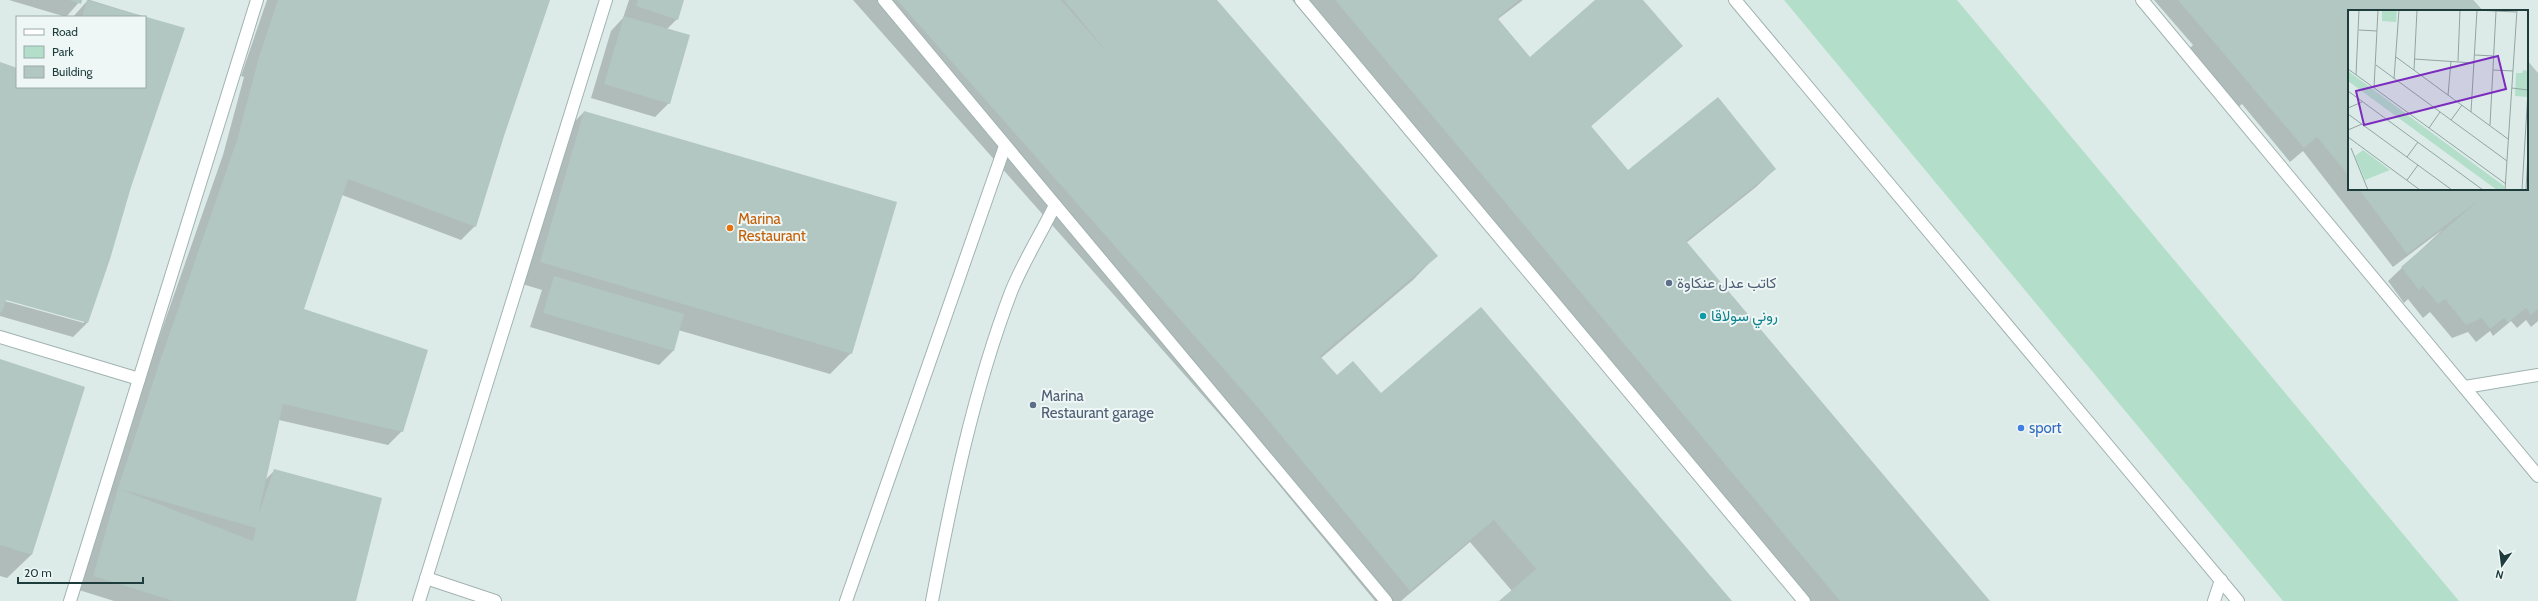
<svg xmlns="http://www.w3.org/2000/svg" width="2538" height="601" viewBox="0 0 2538 601" font-family="Cabin,Vazirmatn,sans-serif">
  <style>
    .green { fill: #b3dfca }
    .shadow { fill: #0003; fill-rule: evenodd }
    .building { fill: #b2c6c2; fill-rule: evenodd }
    .lines { fill: none; stroke-linecap: round; stroke-linejoin: round }
    .lane-casing { stroke: #a0b3b1; stroke-width: 14 }
    .street-casing { stroke: #a0b3b1; stroke-width: 14 }
    .lane { stroke: #fff; stroke-width: 12 }
    .street { stroke: #fff; stroke-width: 12 }
    .food-dot { fill: #e8710a; stroke: #eef7f5; stroke-width: 1.5 }
    .service-dot { fill: #5c6f8a; stroke: #eef7f5; stroke-width: 1.5 }
    .culture-dot { fill: #0f9aa8; stroke: #eef7f5; stroke-width: 1.5 }
    .shop-dot { fill: #3f7fe0; stroke: #eef7f5; stroke-width: 1.5 }
    .labels { text-anchor: middle; dominant-baseline: central; stroke-width: 4; stroke-linejoin: round; paint-order: stroke }
    .food-label { font-size: 15px; fill: #c56008; stroke: #eef7f5; text-anchor: start }
    .service-label { font-size: 15px; fill: #4e5e75; stroke: #eef7f5; text-anchor: start }
    .culture-label { font-size: 15px; fill: #0d838f; stroke: #eef7f5; text-anchor: start }
    .shop-label { font-size: 15px; fill: #366cbe; stroke: #eef7f5; text-anchor: start }
    .inset-road { fill: none; stroke: #90a5a3; stroke-width: 1 }
    .view { fill: #7b2cbf; fill-opacity: 0.15; stroke: #7b2cbf; stroke-width: 2 }
    .inset-edge { fill: none; stroke: #1d3c3b; stroke-width: 2 }
  </style>
  <rect width="100%" height="100%" fill="#ddebe8"/>
  <polygon class="green" points="1784,0 1957,0 2459,601 2283,601"/>
  <g class="shadow">
    <polygon points="9,0 81,0 66,17"/>
    <path d="M88,0H90L183,29L130,186L87,323L73,337L0,316V63L17,69V87H145V17H73ZM5,299L84,321V323L5,301Z"/>
    <polygon points="267,0 549,0 503,135 475,226 461,240 342,195 302,310 402,431 388,445 279,420 265,480 274,471 381,499 355,601 114,601 79,590 146,375 223,155 244,77 241,76"/>
    <polygon points="629,0 683,0 677,19 667,29 669,103 655,117 591,98 611,31 623,18"/>
    <polygon points="853,0 1216,0 1436,256 1413,280 1321,358 1336,377 1381,394 1731,601 1500,601 1512,591 1470,542 1401,601 1375,601 1236,433"/>
    <polygon points="1292,0 1523,0 1498,19 1530,58 1596,0 1642,0 1682,46 1589,128 1627,173 1775,169 1756,187 1686,243 1989,601 1797,601"/>
    <polygon points="2154,0 2473,0 2483,11 2349,11 2349,189 2527,189 2527,63 2538,76 2538,321 2531,327 2526,320 2517,328 2511,321 2493,336 2490,331 2476,342 2468,332 2452,338 2430,312 2423,318 2408,299 2404,303 2388,281 2442,230 2393,267 2303,151 2290,162 2242,104 2237,108 2188,50 2193,45"/>
    <polygon points="584,112 851,353 830,374 678,330 673,351 659,365 530,327 542,290 519,283 563,133"/>
    <polygon points="0,361 84,387 31,555 7,578 0,576"/>
  </g>
  <g class="building">
    <polygon points="69,0 82,0 81,4"/>
    <polygon points="87,0 185,28 131,187 110,259 88,323 6,300 2,312 0,312 0,62 17,68 17,87 145,87 145,17 82,17"/>
    <path d="M278,0H550L504,136L476,227L348,179L304,309L428,350L403,432L283,404L258,516L274,469L382,498L356,601H173L93,576L118,488L160,361L237,140L259,57ZM120,489L256,528L253,541Z"/>
    <polygon points="638,0 684,0 678,20 636,6"/>
    <polygon points="897,0 1061,0 1111,57 1064,0 1217,0 1438,256 1320,356 1337,375 1353,361 1381,393 1481,307 1732,601 1499,601 1536,569 1494,520 1410,591 1260,410"/>
    <polygon points="1335,0 1519,0 1497,18 1530,57 1595,0 1643,0 1683,46 1591,126 1628,170 1718,97 1776,169 1686,241 1990,601 1840,601"/>
    <polygon points="2178,0 2473,0 2483,11 2349,11 2349,176 2317,137 2304,148"/>
    <polygon points="624,16 690,35 670,104 604,84"/>
    <polygon points="2527,60 2538,73 2538,309 2531,315 2526,308 2508,323 2504,318 2490,329 2482,318 2466,325 2445,299 2438,304 2423,286 2419,290 2401,267 2478,201 2407,254 2359,189 2527,189"/>
    <polygon points="584,111 897,202 852,354 540,262"/>
    <polygon points="554,276 684,314 674,351 543,313"/>
    <polygon points="0,359 85,387 32,555 0,545"/>
  </g>
  <g class="lines">
    <g class="lane-casing">
      <path id="lane" d="M932,601C952,496 973,392 1011,292C1023,262 1041,234 1055,205"/>
    </g>
    <g class="street-casing">
      <g id="street">
        <polyline points="884,0 1386,601"/>
        <polyline points="1301,0 1804,601"/>
        <polyline points="1735,0 2238,601"/>
        <polyline points="2142,0 2538,476"/>
        <polyline points="0,337 139,379"/>
        <polyline points="2465,387 2538,375"/>
        <polyline points="426,578 495,601"/>
        <polyline points="70,601 257,0"/>
        <polyline points="419,601 606,0"/>
        <polyline points="846,601 1005,146"/>
        <polyline points="2214,601 2221,580"/>
      </g>
    </g>
    <use href="#lane" class="lane"/>
    <use href="#street" class="street"/>
  </g>
  <circle class="food-dot" cx="730" cy="228" r="4"/>
  <g class="service-dot">
    <circle cx="1669" cy="283" r="4"/>
    <circle cx="1033" cy="405" r="4"/>
  </g>
  <circle class="culture-dot" cx="1703" cy="316" r="4"/>
  <circle class="shop-dot" cx="2021" cy="428" r="4"/>
  <g class="labels">
    <g class="food-label">
      <text x="738" y="219">Marina<tspan x="738" dy="17">Restaurant</tspan></text>
    </g>
    <g class="service-label">
      <text x="1677" y="283">كاتب عدل عنكاوة</text>
      <text x="1041" y="396">Marina<tspan x="1041" dy="17">Restaurant garage</tspan></text>
    </g>
    <g class="culture-label">
      <text x="1711" y="316">روني سولاقا</text>
    </g>
    <g class="shop-label">
      <text x="2029" y="428">sport</text>
    </g>
  </g>
  <g transform="translate(2348 10)">
    <rect width="180" height="180" fill="#ddebe8"/>
    <path d="M34,0H49L48,12L34,11ZM175,60L180,61L179,87L167,86L168,63H174ZM0,61L156,176V180H149L0,71ZM15,140L42,160L17,170L7,146Z" fill="#b3dfca"/>
    <path class="inset-road" d="M127,0L168,2M11,20L29,21M127,45L146,46M48,47L160,129M66,49L126,53M110,51L112,0M28,55L159,151M0,59L158,174M66,60L69,0M145,60L165,61M8,65L11,0M46,69L51,0M26,78L30,0M164,78L180,80M0,81L135,180M100,85L103,51M0,98L14,92M123,102L129,0M0,104L104,180M103,110L114,95M142,115L148,1M81,118L92,102M0,120L14,114M0,127L72,180M3,138L20,180M59,147L70,132M59,170L70,155M157,180L169,0M174,180L180,81M178,180L180,142"/>
    <path class="view" d="M150,46L158,79L16,115L8,81Z"/>
    <rect width="180" height="180" class="inset-edge"/>
  </g>
  <rect x="16" y="16" width="130" height="72" fill="#eef7f5" stroke="#9aacab"/>
  <rect x="24" y="29" width="20" height="6" fill="#ffffff" stroke="#9aacab"/>
  <text x="52" y="36" font-size="12" fill="#1d3c3b">Road</text>
  <rect x="24" y="46" width="20" height="12" fill="#b3dfca" stroke="#9aacab"/>
  <text x="52" y="56" font-size="12" fill="#1d3c3b">Park</text>
  <rect x="24" y="66" width="20" height="12" fill="#b2c6c2" stroke="#9aacab"/>
  <text x="52" y="76" font-size="12" fill="#1d3c3b">Building</text>
  <g transform="translate(2502 565) rotate(194)" stroke="#eef7f5" stroke-width="3" paint-order="stroke">
  <path d="M0-3L7 15L0 10L-7 15Z" fill="#1d3c3b"/>
  <text y="-6" font-size="11" font-weight="bold" text-anchor="middle" fill="#1d3c3b">N</text>
  </g>
  <path d="M18 577v6h125v-6" fill="none" stroke="#1d3c3b" stroke-width="2"/>
  <text x="24" y="577" font-size="12" fill="#1d3c3b" stroke="#eef7f5" stroke-width="3" paint-order="stroke">20 m</text>
</svg>
